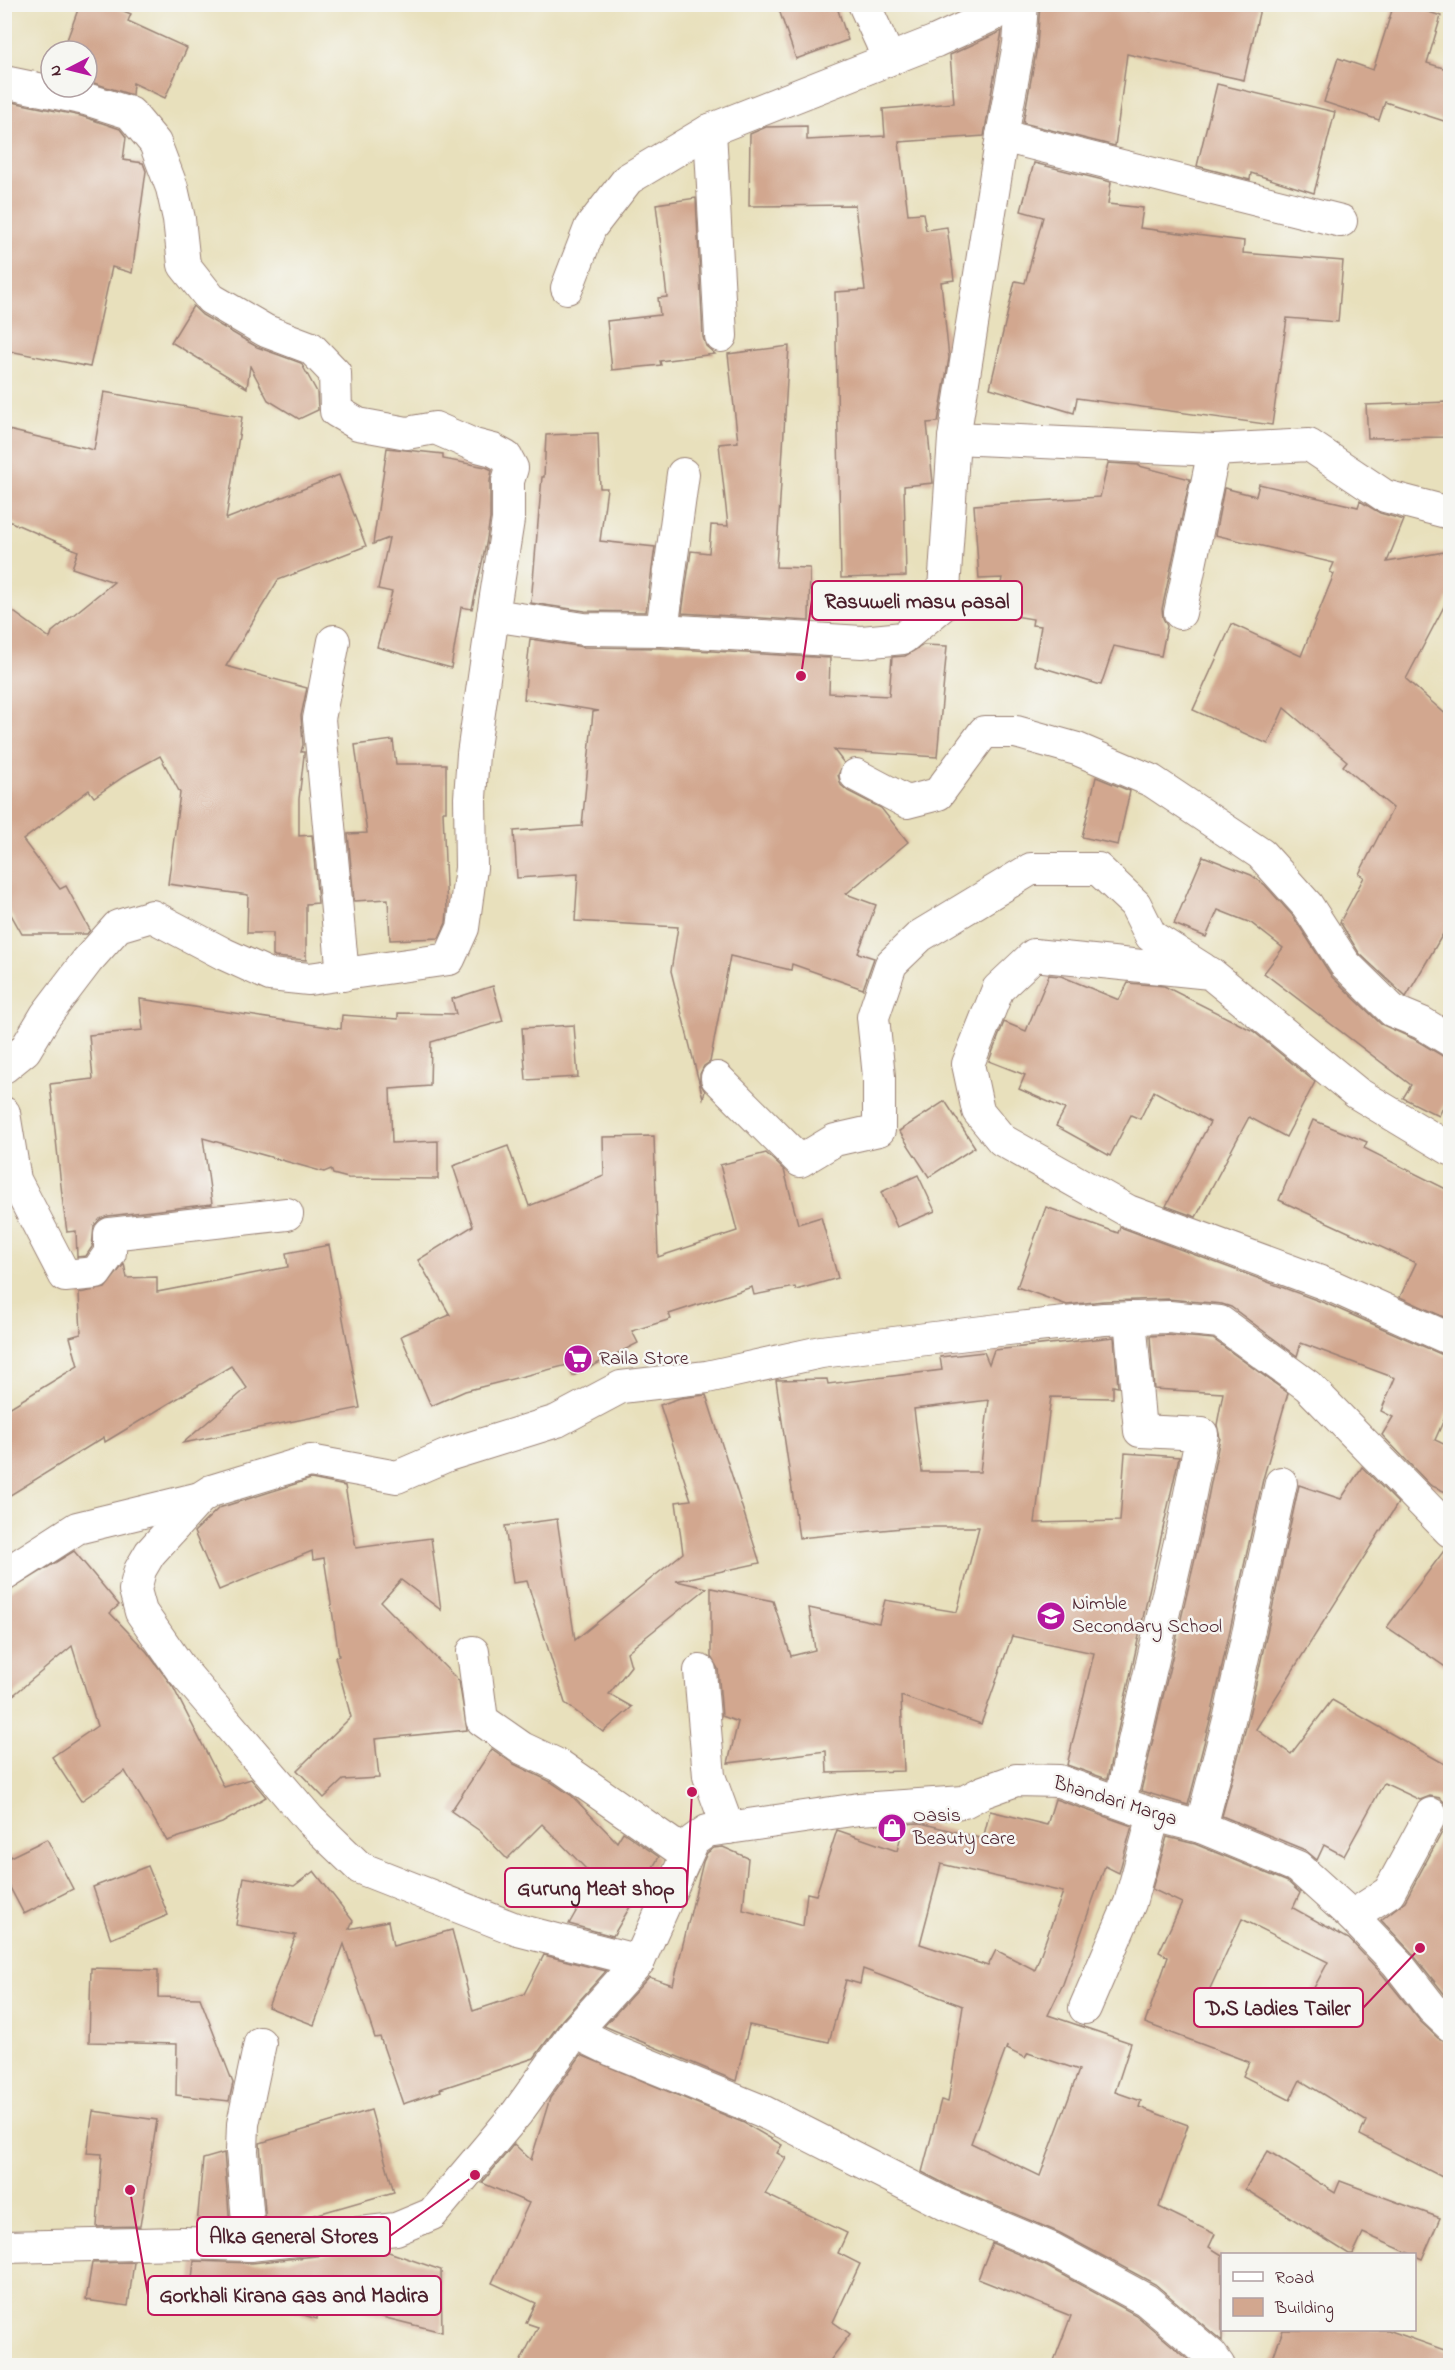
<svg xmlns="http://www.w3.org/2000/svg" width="1455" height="2370" viewBox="0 0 1455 2370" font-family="'Indie Flower',sans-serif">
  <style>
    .building { fill: #d2a78f; fill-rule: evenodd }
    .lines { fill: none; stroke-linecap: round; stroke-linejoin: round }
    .minor-casing { stroke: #998074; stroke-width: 34 }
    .minor { stroke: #fff; stroke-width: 32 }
    .labels { text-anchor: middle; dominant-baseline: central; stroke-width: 5; stroke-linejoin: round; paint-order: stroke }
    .poi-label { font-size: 20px; fill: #4a1f2b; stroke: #f6f6f2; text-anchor: start }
    .street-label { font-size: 20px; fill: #4a1f2b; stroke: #f6f6f2 }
    .leader { fill: none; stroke: #c2185b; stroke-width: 2 }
    .callout-dot { fill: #c2185b; stroke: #f6f6f2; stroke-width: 2 }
    .callout { fill: #f6f6f2; stroke: #c2185b; stroke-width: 2 }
    .callout-label { font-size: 21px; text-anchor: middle; font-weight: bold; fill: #4a1f2b }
  </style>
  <rect width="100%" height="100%" fill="#f6f6f2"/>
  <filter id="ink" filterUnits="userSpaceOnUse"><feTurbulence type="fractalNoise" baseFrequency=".0167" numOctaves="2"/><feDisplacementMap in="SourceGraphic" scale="12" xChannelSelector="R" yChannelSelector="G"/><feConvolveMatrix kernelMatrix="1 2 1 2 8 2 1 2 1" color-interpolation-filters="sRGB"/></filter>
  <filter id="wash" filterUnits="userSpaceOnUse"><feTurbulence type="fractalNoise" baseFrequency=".008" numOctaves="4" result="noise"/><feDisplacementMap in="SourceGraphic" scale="24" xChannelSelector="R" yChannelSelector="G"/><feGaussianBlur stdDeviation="1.35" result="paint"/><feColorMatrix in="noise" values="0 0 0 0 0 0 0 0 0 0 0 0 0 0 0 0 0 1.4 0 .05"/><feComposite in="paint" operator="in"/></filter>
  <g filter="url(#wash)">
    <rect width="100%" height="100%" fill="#e8e0bc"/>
    <g id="blocks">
      <g class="building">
        <polygon points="80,4 106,4 131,14 128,21 187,48 165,98 133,83 132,95 87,81 87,51 63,51"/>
        <polygon points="777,4 836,4 848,40 796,59"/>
        <polygon points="1040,4 1109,4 1151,11 1152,4 1261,4 1244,80 1127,54 1115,146 1023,123 1037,47"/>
        <polygon points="1394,4 1404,4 1441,16 1427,63 1450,70 1450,123 1385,102 1379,120 1324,102 1338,58 1373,70"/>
        <polygon points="1002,31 984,136 899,142 908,214 923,213 926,230 947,227 954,280 941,282 949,358 938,422 927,423 933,483 904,486 906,576 841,578 835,292 865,290 855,205 749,206 750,134 766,127 807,126 807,140 885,136 883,109 954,103 950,55"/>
        <polygon points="1217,84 1335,112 1314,193 1251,173 1250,180 1197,166"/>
        <polygon points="7,101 81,116 120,129 126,137 123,160 143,163 146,171 132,273 112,267 90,367 4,350 4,119"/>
        <polygon points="1034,163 1111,182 1108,204 1143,208 1140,228 1244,241 1243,253 1343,261 1338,322 1287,318 1272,425 1077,398 1074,413 990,388 1015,281 1025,283 1043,217 1021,211"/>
        <polygon points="696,198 703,337 706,346 715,354 660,361 661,365 612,370 607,321 660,315 658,298 667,297 656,204"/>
        <polygon points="193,306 202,315 257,347 301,363 317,392 318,410 299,419 268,400 250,366 247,388 171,342"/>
        <polygon points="789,346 776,567 810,568 809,621 682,613 691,551 709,553 711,525 728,526 719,444 738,442 728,354"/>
        <polygon points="104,392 242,417 226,519 339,475 366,546 278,580 226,666 307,688 301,716 303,745 301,752 304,752 304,755 299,799 299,836 312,835 318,903 306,904 306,960 275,957 273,956 273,933 247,933 248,895 168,884 180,793 160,756 129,773 94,797 89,790 23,840 60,889 66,886 90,930 87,934 22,934 4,902 4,605 50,638 52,632 114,582 72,568 78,551 4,519 4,429 94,450"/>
        <polygon points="1448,402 1449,437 1368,438 1366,405"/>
        <polygon points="598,433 600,488 607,488 600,541 655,547 646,612 585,611 531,603 542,477 544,477 546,435"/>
        <polygon points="387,448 443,454 443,459 486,467 492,470 490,481 490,519 486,544 472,609 461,607 451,668 377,647 392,592 378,589 389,538 373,544"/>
        <polygon points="1108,463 1139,465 1139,466 1190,479 1162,609 1163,618 1167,626 1161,656 1114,646 1101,685 1034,665 1041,626 1032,625 1033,619 996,613 1002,578 979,579 974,505 1100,497"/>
        <polygon points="1259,484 1358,507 1360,501 1380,513 1404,520 1387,562 1450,551 1450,595 1406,679 1450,718 1450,922 1406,997 1359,953 1340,922 1364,877 1359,874 1393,808 1343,766 1347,761 1284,708 1268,744 1193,710 1232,624 1301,656 1334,574 1330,572 1334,563 1215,535 1224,488 1256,496"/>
        <polygon points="530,639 584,647 661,648 830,658 829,693 889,696 892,657 905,656 923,645 947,646 937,757 834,750 844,763 838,775 841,785 848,791 881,808 908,842 846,894 876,905 858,953 874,958 863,989 792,964 791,970 730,956 710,1062 704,1066 700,1074 700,1083 705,1091 703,1098 671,971 678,927 575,921 578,874 517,878 514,831 582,826 593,712 599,711 524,699"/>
        <polygon points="393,740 396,764 446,764 446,811 443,811 447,911 446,923 439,938 390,940 388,899 354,901 348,834 367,833 355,745"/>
        <polygon points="1096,777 1130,791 1118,845 1082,837"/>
        <polygon points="1203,856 1251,875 1265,885 1293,916 1332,977 1381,1024 1414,1039 1441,1055 1450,1058 1450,1092 1439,1116 1403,1098 1411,1085 1264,973 1283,948 1251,923 1218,910 1206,937 1174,924"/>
        <polygon points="1049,975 1061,976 1119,1000 1128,983 1164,986 1253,1031 1315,1082 1286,1137 1249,1117 1196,1217 1166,1206 1210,1122 1154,1091 1140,1119 1131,1115 1110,1156 1056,1126 1065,1109 1019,1089 1025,1075 989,1061 1004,1022 1026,1031"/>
        <polygon points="493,986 503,1021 431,1042 430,1086 390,1089 392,1143 438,1141 438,1179 348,1178 333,1174 331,1169 324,1172 203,1138 212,1204 108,1216 100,1219 94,1226 92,1247 86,1256 77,1257 76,1231 67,1232 63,1204 50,1084 93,1079 89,1035 143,1030 140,999 341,1029 342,1015 398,1019 398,1013 456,1014 452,999"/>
        <polygon points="574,1025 578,1077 526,1080 522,1028"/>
        <polygon points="945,1101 975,1147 929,1177 899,1131"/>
        <polygon points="1313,1120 1367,1142 1364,1148 1450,1191 1450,1320 1400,1297 1416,1263 1279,1200"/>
        <polygon points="654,1136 658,1257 737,1231 720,1165 766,1153 784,1170 798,1224 821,1217 838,1278 796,1290 795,1287 754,1295 752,1287 669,1314 671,1319 632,1331 638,1343 573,1376 567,1365 465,1391 431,1406 401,1336 450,1315 418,1260 473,1226 453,1166 508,1146 529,1206 604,1176 603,1137"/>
        <polygon points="918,1175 935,1211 897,1227 881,1192"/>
        <polygon points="1046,1207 1118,1233 1120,1227 1327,1304 1443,1355 1450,1357 1450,1406 1435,1440 1450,1447 1450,1494 1430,1485 1382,1435 1393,1417 1381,1411 1395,1378 1301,1343 1297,1356 1231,1307 1222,1304 1168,1299 1103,1301 1067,1305 1017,1287"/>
        <polygon points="329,1245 360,1408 183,1443 247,1388 231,1366 105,1442 104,1437 4,1499 4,1411 78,1366 70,1337 81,1334 79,1293 105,1288 124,1264 127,1278 157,1277 157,1292 288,1267 286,1253"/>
        <polygon points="1168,1335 1213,1339 1288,1393 1263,1479 1212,1712 1188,1805 1141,1791 1201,1533 1220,1438 1217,1425 1223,1393 1154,1389 1150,1336"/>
        <path d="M1114,1337L1118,1387L1113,1386V1398L1051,1397L1035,1523L1120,1521L1125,1453L1179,1457L1107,1779L1067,1765L1094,1653L1012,1636L981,1724L901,1696L904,1771L827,1773L826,1751L728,1763L738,1722L722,1716L718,1669L711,1657V1588L773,1601L791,1656L815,1650L809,1608L879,1623L885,1600L957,1612L979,1527H913L799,1538L776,1380L827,1379L828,1384L942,1370L940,1357L984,1352L989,1364L994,1350ZM989,1400L980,1472H922L914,1409Z"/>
        <polygon points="706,1395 760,1563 676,1581 707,1588 627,1652 631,1666 609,1694 632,1707 603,1732 565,1703 527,1581 513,1583 505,1526 557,1519 575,1640 683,1553 676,1502 691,1500 660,1405 680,1398"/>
        <polygon points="1362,1467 1398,1503 1256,1729 1291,1754 1332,1700 1450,1767 1450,2001 1411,1952 1381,1920 1405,1901 1447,1823 1449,1813 1447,1805 1440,1798 1430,1796 1420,1800 1384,1783 1344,1856 1324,1845 1317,1860 1305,1850 1222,1816 1248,1720 1299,1485 1341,1499"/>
        <polygon points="311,1479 345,1486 356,1548 431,1538 441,1610 401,1580 381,1602 459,1681 467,1730 375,1739 379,1778 343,1780 324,1798 297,1770 351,1717 335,1657 339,1656 324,1558 313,1560 312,1551 219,1590 194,1532 219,1508"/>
        <polygon points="1446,1548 1450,1548 1450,1670 1387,1627"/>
        <polygon points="74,1551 119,1605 110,1613 147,1652 173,1687 224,1787 251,1779 266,1797 222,1823 167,1841 125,1771 81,1801 52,1757 97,1726 72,1646 4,1703 4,1594"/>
        <polygon points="492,1749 514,1764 551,1782 572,1796 617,1842 623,1832 659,1857 613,1936 569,1924 595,1878 542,1824 507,1859 480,1831 451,1811"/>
        <path d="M1055,1799L1132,1826L1119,1873L1105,1866L1063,1984L1048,2015L1131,2043L1115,2092L1141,2101L1139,2107L1188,2125L1159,2207L1215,2234L1209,2247L1222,2255V2341L1155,2284L1060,2233L953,2188L922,2172L941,2100L948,2102L963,2006L863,1969L860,1984L846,1980L829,2042L749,2025L736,2081L604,2026L649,1977L673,1985L703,1862L707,1853L714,1848L723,1847L748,1858L743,1910L803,1926L807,1893L816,1895L837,1830L897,1851L904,1824L921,1823L983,1839L990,1811L1047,1825ZM941,1864L1063,1892L1035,1970L996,1950L988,1966L920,1944ZM1007,2046V2049L1025,2058L1028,2053L1079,2070L1040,2176L971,2143Z"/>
        <path d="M1167,1837L1195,1844L1288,1882L1300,1893L1293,1908L1349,1939L1383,1975L1420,2021L1438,2038L1450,2042V2181L1360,2135L1366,2121L1300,2080L1290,2100L1243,2076L1249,2062L1145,2023L1168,1957L1159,1952L1182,1903L1152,1889ZM1242,1919L1328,1962L1298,2017L1274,2006L1269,2017L1207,1995Z"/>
        <polygon points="47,1839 73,1889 24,1914 4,1876 4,1860"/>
        <polygon points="148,1866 168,1915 111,1939 93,1887"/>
        <polygon points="314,1871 353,1921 349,1929 388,1921 393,1946 452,1930 473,2011 524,1994 544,1955 606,1971 562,2020 534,2058 440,2089 441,2091 403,2104 380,2037 375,2038 344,1944 314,2025 268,2007 296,1935 236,1925 244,1877 294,1886"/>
        <polygon points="91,1968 158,1970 158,1997 200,1998 233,2083 229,2101 176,2095 177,2044 89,2042"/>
        <polygon points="581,2055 744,2123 782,2145 777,2153 786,2158 765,2194 847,2233 838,2253 860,2264 833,2322 850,2334 826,2366 518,2366 538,2327 526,2323 536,2303 492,2283 529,2203 482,2183 514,2144 531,2160 550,2098"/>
        <polygon points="371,2110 394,2192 297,2220 300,2221 266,2225 260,2143"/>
        <polygon points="93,2111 157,2120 140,2226 97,2227 102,2154 87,2153"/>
        <polygon points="1268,2151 1335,2193 1340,2181 1440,2218 1422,2259 1363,2233 1353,2254 1349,2254 1245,2189"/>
        <polygon points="224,2153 230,2226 197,2225 203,2159"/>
        <polygon points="992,2243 1044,2265 1136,2315 1196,2366 1052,2366 1071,2316 978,2279"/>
        <polygon points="380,2249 441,2270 442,2332 318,2301 317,2319 271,2305 190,2297 194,2261 252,2263"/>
        <polygon points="134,2262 128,2306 86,2300 92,2263"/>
        <polygon points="1283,2330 1388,2330 1450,2352 1450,2366 1270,2366"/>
      </g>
    </g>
  </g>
  <g filter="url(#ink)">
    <use href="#blocks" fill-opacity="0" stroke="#998074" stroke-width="1.5"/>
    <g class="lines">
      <g class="minor-casing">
        <g id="minor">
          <polyline points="864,4 889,59"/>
          <polyline points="4,82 86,99 130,113 155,143 172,188 179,219 184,265 211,299 266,331 311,348 335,373 336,411 358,424 407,433 435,428 474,445 493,450 506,457 512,468 508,481 508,520 493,615 584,629 662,630 862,642 903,638 943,605 954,438 1002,136 1019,44 1022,4"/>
          <polyline points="710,130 721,336"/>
          <polyline points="1002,136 1341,221"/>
          <polyline points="567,288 590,228 628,179 710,130 936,41 1017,4"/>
          <polyline points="954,438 1214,450 1309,445 1385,496 1450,513"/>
          <polyline points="1180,613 1214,450"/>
          <polyline points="662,630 683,474"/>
          <polyline points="334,641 319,719 343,975"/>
          <polyline points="856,775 907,802 938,794 984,732 1016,732 1077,749 1152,781 1261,854 1307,905 1345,964 1393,1011 1422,1023 1450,1040"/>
          <polyline points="4,1067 25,1050 46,1015 87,961 118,926 152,916 224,954 270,975 309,979 449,959 463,928 471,868 470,798 473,754 493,615"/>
          <polyline points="717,1078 800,1161 835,1140 879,1130 879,1077 873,1017 891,964 920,936 1031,869 1098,869 1135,904 1151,936 1203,969"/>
          <polyline points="4,1113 15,1180 65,1276 96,1273 110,1253 110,1234 287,1214"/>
          <polyline points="1450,1149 1357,1093 1210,973 1034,955 998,989 968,1064 978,1111 1002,1140 1128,1211 1334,1287 1450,1339"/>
          <polyline points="200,1498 150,1553 140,1570 135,1590 141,1612 180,1668 309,1819 360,1868 518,1930 639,1961"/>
          <polyline points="4,1575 77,1528 200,1498 211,1491 310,1461 397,1477 448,1455 557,1421 621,1387 707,1377 821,1352 999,1330 1104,1319 1169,1317 1220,1322 1308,1386 1450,1531"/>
          <polyline points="473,1652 482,1720 522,1748 560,1766 686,1854"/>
          <polyline points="700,1671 709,1776 728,1828"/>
          <polyline points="1120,1802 1183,1529 1202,1434 1140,1431 1130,1318"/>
          <polyline points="1201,1827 1230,1716 1281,1483"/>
          <polyline points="1352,1916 1389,1892 1431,1814"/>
          <polyline points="1085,2008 1130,1903 1154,1815"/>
          <polyline points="575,2032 612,2050 762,2111 945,2204 1052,2249 1146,2300 1211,2355 1219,2366"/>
          <polyline points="250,2245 242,2151 243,2124 260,2043"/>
          <polyline points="4,2247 183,2243 250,2245 396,2229 432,2214 517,2113 575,2032 639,1961 693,1841 707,1831 859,1809 964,1802 983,1792 1016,1780 1059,1781 1154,1815 1201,1827 1298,1867 1352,1916 1397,1963 1432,2008 1450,2025"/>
        </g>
      </g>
      <use href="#minor" class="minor"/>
    </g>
  </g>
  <defs>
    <g id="supermarket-disc" transform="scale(1.5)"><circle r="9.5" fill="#b5179e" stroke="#f6f6f2"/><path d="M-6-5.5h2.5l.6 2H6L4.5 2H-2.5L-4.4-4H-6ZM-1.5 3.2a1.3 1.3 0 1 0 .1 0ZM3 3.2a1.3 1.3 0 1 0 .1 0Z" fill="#fff"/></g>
    <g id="school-disc" transform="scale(1.5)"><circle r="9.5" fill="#b5179e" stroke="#f6f6f2"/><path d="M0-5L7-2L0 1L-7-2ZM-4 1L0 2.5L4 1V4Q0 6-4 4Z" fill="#fff"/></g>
    <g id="shop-disc" transform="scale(1.5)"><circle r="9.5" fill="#b5179e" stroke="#f6f6f2"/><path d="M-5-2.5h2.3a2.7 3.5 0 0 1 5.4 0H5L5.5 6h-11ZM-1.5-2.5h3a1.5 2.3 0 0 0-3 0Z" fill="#fff"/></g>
  </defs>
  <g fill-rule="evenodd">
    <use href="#supermarket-disc" x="578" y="1359"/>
    <use href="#school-disc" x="1051" y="1616"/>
    <use href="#shop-disc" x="892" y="1828"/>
  </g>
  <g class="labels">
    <g class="poi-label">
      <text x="599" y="1359">Raila Store</text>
      <text x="1072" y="1604">Nimble<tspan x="1072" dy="23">Secondary School</tspan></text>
      <text x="913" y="1816">Oasis<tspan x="913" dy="23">Beauty care</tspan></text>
    </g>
    <g class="street-label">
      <text transform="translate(1115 1802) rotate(17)">Bhandari Marga</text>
    </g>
  </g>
  <path class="leader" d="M801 676L812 600M692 1792L687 1887M1420 1948L1363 2008M475 2175L390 2236M130 2190L148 2295"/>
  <g class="callout-dot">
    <circle cx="801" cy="676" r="6"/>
    <circle cx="692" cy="1792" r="6"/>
    <circle cx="1420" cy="1948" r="6"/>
    <circle cx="475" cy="2175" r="6"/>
    <circle cx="130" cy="2190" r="6"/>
  </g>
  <g class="callout">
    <rect x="812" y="581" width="210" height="39" rx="6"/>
    <rect x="505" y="1868" width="182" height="39" rx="6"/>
    <rect x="1194" y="1988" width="169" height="39" rx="6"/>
    <rect x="197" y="2217" width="193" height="39" rx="6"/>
    <rect x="148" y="2276" width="293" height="39" rx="6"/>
  </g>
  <g class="callout-label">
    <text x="917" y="608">Rasuweli masu pasal</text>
    <text x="596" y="1895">Gurung Meat shop</text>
    <text x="1278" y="2015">D.S Ladies Tailer</text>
    <text x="294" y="2243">Alka General Stores</text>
    <text x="294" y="2302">Gorkhali Kirana Gas and Madira</text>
  </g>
  <rect width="1455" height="2370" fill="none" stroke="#f6f6f2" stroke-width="24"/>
  <rect x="1221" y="2253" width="195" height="78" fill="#f6f6f2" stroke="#b1a0a2" stroke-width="1.5"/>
  <rect x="1233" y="2272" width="30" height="9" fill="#ffffff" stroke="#b1a0a2" stroke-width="1.5"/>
  <text x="1275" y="2283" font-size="18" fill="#4a1f2b">Road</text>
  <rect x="1233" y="2298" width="30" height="18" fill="#d2a78f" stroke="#b1a0a2" stroke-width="1.5"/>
  <text x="1275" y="2313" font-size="18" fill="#4a1f2b">Building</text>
  <g transform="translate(69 69) rotate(263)"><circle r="28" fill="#f6f6f2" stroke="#b1a0a2" stroke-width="1.5"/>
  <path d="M0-4.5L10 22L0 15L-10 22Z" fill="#b5179e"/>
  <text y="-9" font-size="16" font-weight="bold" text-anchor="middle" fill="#4a1f2b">N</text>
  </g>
</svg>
